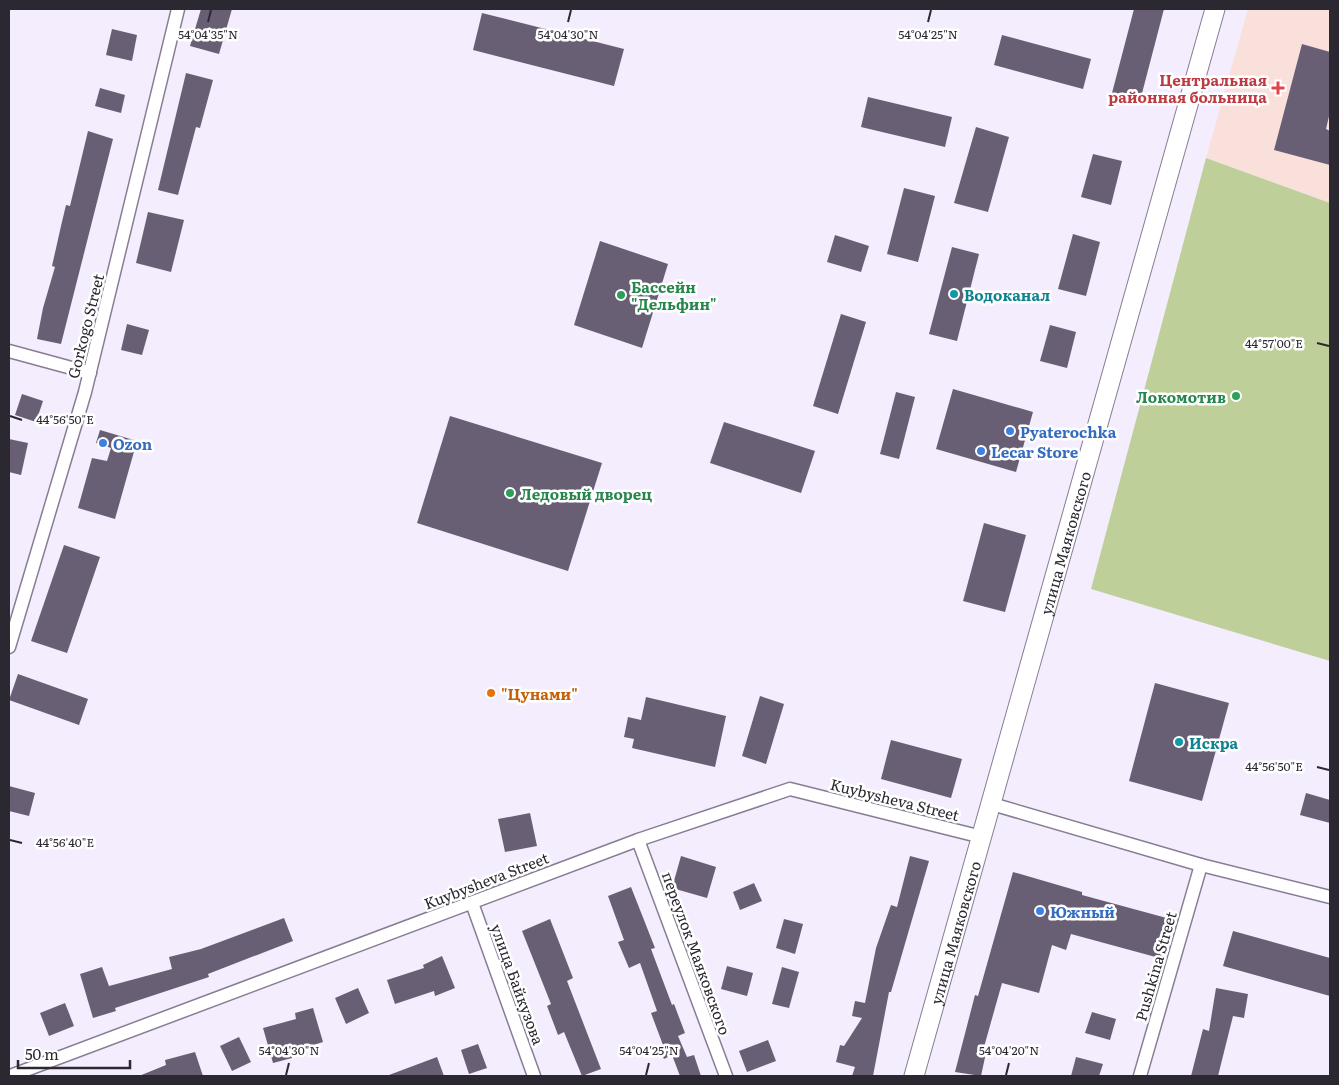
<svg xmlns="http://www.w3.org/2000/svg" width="1339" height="1085" viewBox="0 0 1339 1085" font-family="Literata,serif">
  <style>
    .medical { fill: #fae0db }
    .green { fill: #bfcf9a }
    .building { fill: #695f75 }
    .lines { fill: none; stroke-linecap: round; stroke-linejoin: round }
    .minor-casing { stroke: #887d94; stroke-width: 15 }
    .secondary-casing { stroke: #887d94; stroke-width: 21 }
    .minor { stroke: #fff; stroke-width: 12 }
    .secondary { stroke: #fff; stroke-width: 19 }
    .ticks { fill: none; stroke: #2c2831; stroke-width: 2 }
    .health-dot { fill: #e0444e; stroke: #fff; stroke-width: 2 }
    .culture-dot { fill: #0f9aa8; stroke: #fff; stroke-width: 2 }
    .leisure-dot { fill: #2e9e5b; stroke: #fff; stroke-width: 2 }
    .shop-dot { fill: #3f7fe0; stroke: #fff; stroke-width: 2 }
    .food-dot { fill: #e8710a; stroke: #fff; stroke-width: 2 }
    .labels { text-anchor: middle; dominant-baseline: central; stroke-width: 5; stroke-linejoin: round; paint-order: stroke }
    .health-label { font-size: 15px; font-weight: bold; fill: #be3a42; stroke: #fff; text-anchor: end }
    .leisure-label { font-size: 15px; font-weight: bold; fill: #27864d; stroke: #fff; text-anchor: start }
    .culture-label { font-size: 15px; font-weight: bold; fill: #0d838f; stroke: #fff; text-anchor: start }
    .street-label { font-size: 15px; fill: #2c2831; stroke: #fff }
    .shop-label { font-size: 15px; font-weight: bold; fill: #366cbe; stroke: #fff; text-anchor: start }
    .food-label { font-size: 15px; font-weight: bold; fill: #c56008; stroke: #fff; text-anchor: start }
    .ticks-label { font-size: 12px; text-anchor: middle; fill: #2c2831; stroke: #fff; stroke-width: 5; stroke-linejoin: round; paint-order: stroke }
  </style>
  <rect width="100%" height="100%" fill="#f4edfd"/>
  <polygon class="medical" points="1248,9 1330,9 1330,203 1206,158"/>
  <polygon class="green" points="1206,158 1330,203 1330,661 1091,589"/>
  <g class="building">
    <polygon points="201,9 232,9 219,54 190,46"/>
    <polygon points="1134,9 1164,9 1140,101 1112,93"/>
    <polygon points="482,13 624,49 614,86 473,50"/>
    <polygon points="112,29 137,35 132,61 106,55"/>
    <polygon points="1002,35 1091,59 1083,89 994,65"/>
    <polygon points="1302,44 1330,52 1330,112 1326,129 1330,131 1330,165 1274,150"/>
    <polygon points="186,73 213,80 200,128 196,127 178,195 158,190"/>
    <polygon points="100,88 125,95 121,113 95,106"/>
    <polygon points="868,97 952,117 945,147 861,127"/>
    <polygon points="976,127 1009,137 988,212 954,203"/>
    <polygon points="88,131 113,139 61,344 37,339 43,308 55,267 52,266 61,226 66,205 70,206"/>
    <polygon points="1093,154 1122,161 1111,205 1081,197"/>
    <polygon points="904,188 935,196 918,262 887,254"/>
    <polygon points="148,212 184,220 171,272 136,263"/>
    <polygon points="1073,234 1100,242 1086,296 1058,289"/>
    <polygon points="835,235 869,246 861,272 827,262"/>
    <polygon points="600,241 668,264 642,348 574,325"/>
    <polygon points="952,247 979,254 957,341 929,334"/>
    <polygon points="841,314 866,322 838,414 813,406"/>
    <polygon points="127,324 149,330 142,355 121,350"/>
    <polygon points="1050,325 1076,332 1067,368 1040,361"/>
    <polygon points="953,389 1033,412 1016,472 936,449"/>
    <polygon points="896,392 915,397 899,459 880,454"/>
    <polygon points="22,394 43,401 36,422 15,415"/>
    <polygon points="450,416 602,463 568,571 417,523"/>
    <polygon points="724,422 815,451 801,493 710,463"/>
    <polygon points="100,430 137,441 115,519 78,508 92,458 107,461 111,448 96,443"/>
    <polygon points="9,439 28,443 21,475 9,472"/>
    <polygon points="984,523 1026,535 1005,612 963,601"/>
    <polygon points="64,545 100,557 67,653 31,641"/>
    <polygon points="18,674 88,699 79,725 9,700"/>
    <polygon points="1155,683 1229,703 1202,801 1129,781"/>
    <polygon points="760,696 784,704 766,764 742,756"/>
    <polygon points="646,697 726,716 715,767 632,748 634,739 624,737 628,717 641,720"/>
    <polygon points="891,740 962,759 951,798 881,779"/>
    <polygon points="9,786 35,793 29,816 9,811"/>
    <polygon points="1306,793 1330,800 1330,823 1300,815"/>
    <polygon points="530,813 537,846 505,852 498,819"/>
    <polygon points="681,856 716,867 707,898 672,888"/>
    <polygon points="910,856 929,861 891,992 889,992 873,1076 852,1076 855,1067 836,1062 840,1045 844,1046 862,1018 852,1016 855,1001 865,1003 876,948 891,905 897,907"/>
    <polygon points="1013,872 1082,892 1082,895 1174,920 1163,959 1071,934 1066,950 1052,945 1039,993 1002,983 984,1047 987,1048 981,1076 955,1072 975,995 978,996"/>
    <polygon points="754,883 762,901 740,910 733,892"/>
    <polygon points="631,887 655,948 651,949 672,1005 674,1004 685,1033 678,1036 687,1057 694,1055 701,1076 680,1076 672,1055 664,1059 659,1047 663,1045 651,1013 657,1011 640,963 629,968 618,942 624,940 608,896"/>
    <polygon points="284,918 293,941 208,974 209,977 115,1008 116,1011 93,1018 80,974 102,967 109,986 172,969 169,957 201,949"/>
    <polygon points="550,919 573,978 567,981 601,1069 582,1076 564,1032 558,1035 547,1006 551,1004 522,931"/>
    <polygon points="784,919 803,924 795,954 776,948"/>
    <polygon points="1233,931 1330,958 1330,996 1223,966"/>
    <polygon points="442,956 455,988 435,996 434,991 395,1004 387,980 424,968 423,965"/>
    <polygon points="727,966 753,973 747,996 721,989"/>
    <polygon points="782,967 799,972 789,1008 772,1004"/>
    <polygon points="358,988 369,1013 346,1024 335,998"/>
    <polygon points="1216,988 1248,994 1244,1018 1233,1016 1218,1076 1191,1076 1203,1029 1209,1031"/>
    <polygon points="65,1003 74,1026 49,1036 40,1013"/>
    <polygon points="313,1008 323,1042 291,1052 292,1058 273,1063 263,1028 296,1019 295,1013"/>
    <polygon points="1092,1012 1116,1019 1110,1040 1085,1033"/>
    <polygon points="239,1037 251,1062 232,1071 220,1046"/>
    <polygon points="768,1040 776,1061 747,1072 739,1051"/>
    <polygon points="478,1044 487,1068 469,1074 461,1050"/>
    <polygon points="195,1052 203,1076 139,1076 166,1065 165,1060"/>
    <polygon points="437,1057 444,1076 389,1076 389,1075"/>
    <polygon points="1076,1057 1103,1064 1099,1076 1071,1076"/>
  </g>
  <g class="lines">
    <g class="minor-casing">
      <g id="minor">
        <polyline points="9,351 90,373"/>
        <polyline points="9,647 85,392 178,9"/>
        <polyline points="992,804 1201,865 1330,897"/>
        <polyline points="638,840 726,1076"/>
        <polyline points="472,903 534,1076"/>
        <polyline points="10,1076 638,840 790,789 982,837"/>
        <polyline points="1140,1076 1201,865"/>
      </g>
    </g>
    <g class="secondary-casing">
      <g id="secondary">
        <path id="s1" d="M914,1076L1215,9"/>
      </g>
    </g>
    <use href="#minor" class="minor"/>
    <use href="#secondary" class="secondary"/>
  </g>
  <path class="ticks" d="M208,22L211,10M568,22L571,10M928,22L931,10M1317,343L1329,346M10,416L22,420M1317,767L1329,770M10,840L22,843M286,1075L289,1063M646,1075L649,1063M1006,1075L1009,1063"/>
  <path class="health-dot" d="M1275.5 80.5h5v5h5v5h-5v5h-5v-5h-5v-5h5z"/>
  <g class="culture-dot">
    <circle cx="954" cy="294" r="5"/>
    <circle cx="1179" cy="742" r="5"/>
  </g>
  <g class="leisure-dot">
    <circle cx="621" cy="295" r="5"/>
    <circle cx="1236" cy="396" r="5"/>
    <circle cx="510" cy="493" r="5"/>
  </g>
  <g class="shop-dot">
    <circle cx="1010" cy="431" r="5"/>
    <circle cx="103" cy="443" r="5"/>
    <circle cx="981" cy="451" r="5"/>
    <circle cx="1040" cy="911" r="5"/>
  </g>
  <circle class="food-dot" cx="491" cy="693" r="5"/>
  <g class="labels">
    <g class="health-label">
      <text x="1267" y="79">Центральная<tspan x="1267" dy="17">районная больница</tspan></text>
    </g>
    <g class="leisure-label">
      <text x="631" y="286">Бассейн<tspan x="631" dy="17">"Дельфин"</tspan></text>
      <text x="1226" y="396" text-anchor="end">Локомотив</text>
      <text x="520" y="493">Ледовый дворец</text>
    </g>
    <g class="culture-label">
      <text x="964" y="294">Водоканал</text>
      <text x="1189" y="742">Искра</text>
    </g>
    <g class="street-label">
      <text transform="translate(85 326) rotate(-76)">Gorkogo Street</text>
      <text stroke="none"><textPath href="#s1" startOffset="554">улица Маяковского</textPath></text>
      <text transform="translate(895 799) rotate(14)">Kuybysheva Street</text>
      <text transform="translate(486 880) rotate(-21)">Kuybysheva Street</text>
      <text stroke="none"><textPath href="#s1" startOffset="149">улица Маяковского</textPath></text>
      <text transform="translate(697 953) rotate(70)">переулок Маяковского</text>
      <text transform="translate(1155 966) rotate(-74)">Pushkina Street</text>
      <text transform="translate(518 984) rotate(70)">улица Байкузова</text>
    </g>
    <g class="shop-label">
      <text x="1020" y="431">Pyaterochka</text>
      <text x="113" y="443">Ozon</text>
      <text x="991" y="451">Lecar Store</text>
      <text x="1050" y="911">Южный</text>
    </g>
    <g class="food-label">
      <text x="501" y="693">"Цунами"</text>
    </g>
  </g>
  <g class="ticks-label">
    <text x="208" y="39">54°04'35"N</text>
    <text x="568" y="39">54°04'30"N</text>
    <text x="928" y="39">54°04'25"N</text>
    <text x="1274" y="348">44°57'00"E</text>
    <text x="65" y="424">44°56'50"E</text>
    <text x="1274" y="771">44°56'50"E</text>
    <text x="65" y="847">44°56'40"E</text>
    <text x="289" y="1055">54°04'30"N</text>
    <text x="649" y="1055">54°04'25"N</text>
    <text x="1009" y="1055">54°04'20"N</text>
  </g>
  <rect width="1339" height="1085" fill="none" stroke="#2c2831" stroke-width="20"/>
  <path d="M18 1060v8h112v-8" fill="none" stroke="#2c2831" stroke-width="2.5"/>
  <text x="25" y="1060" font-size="15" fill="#2c2831" stroke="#ffffff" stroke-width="4" paint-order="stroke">50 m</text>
</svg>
